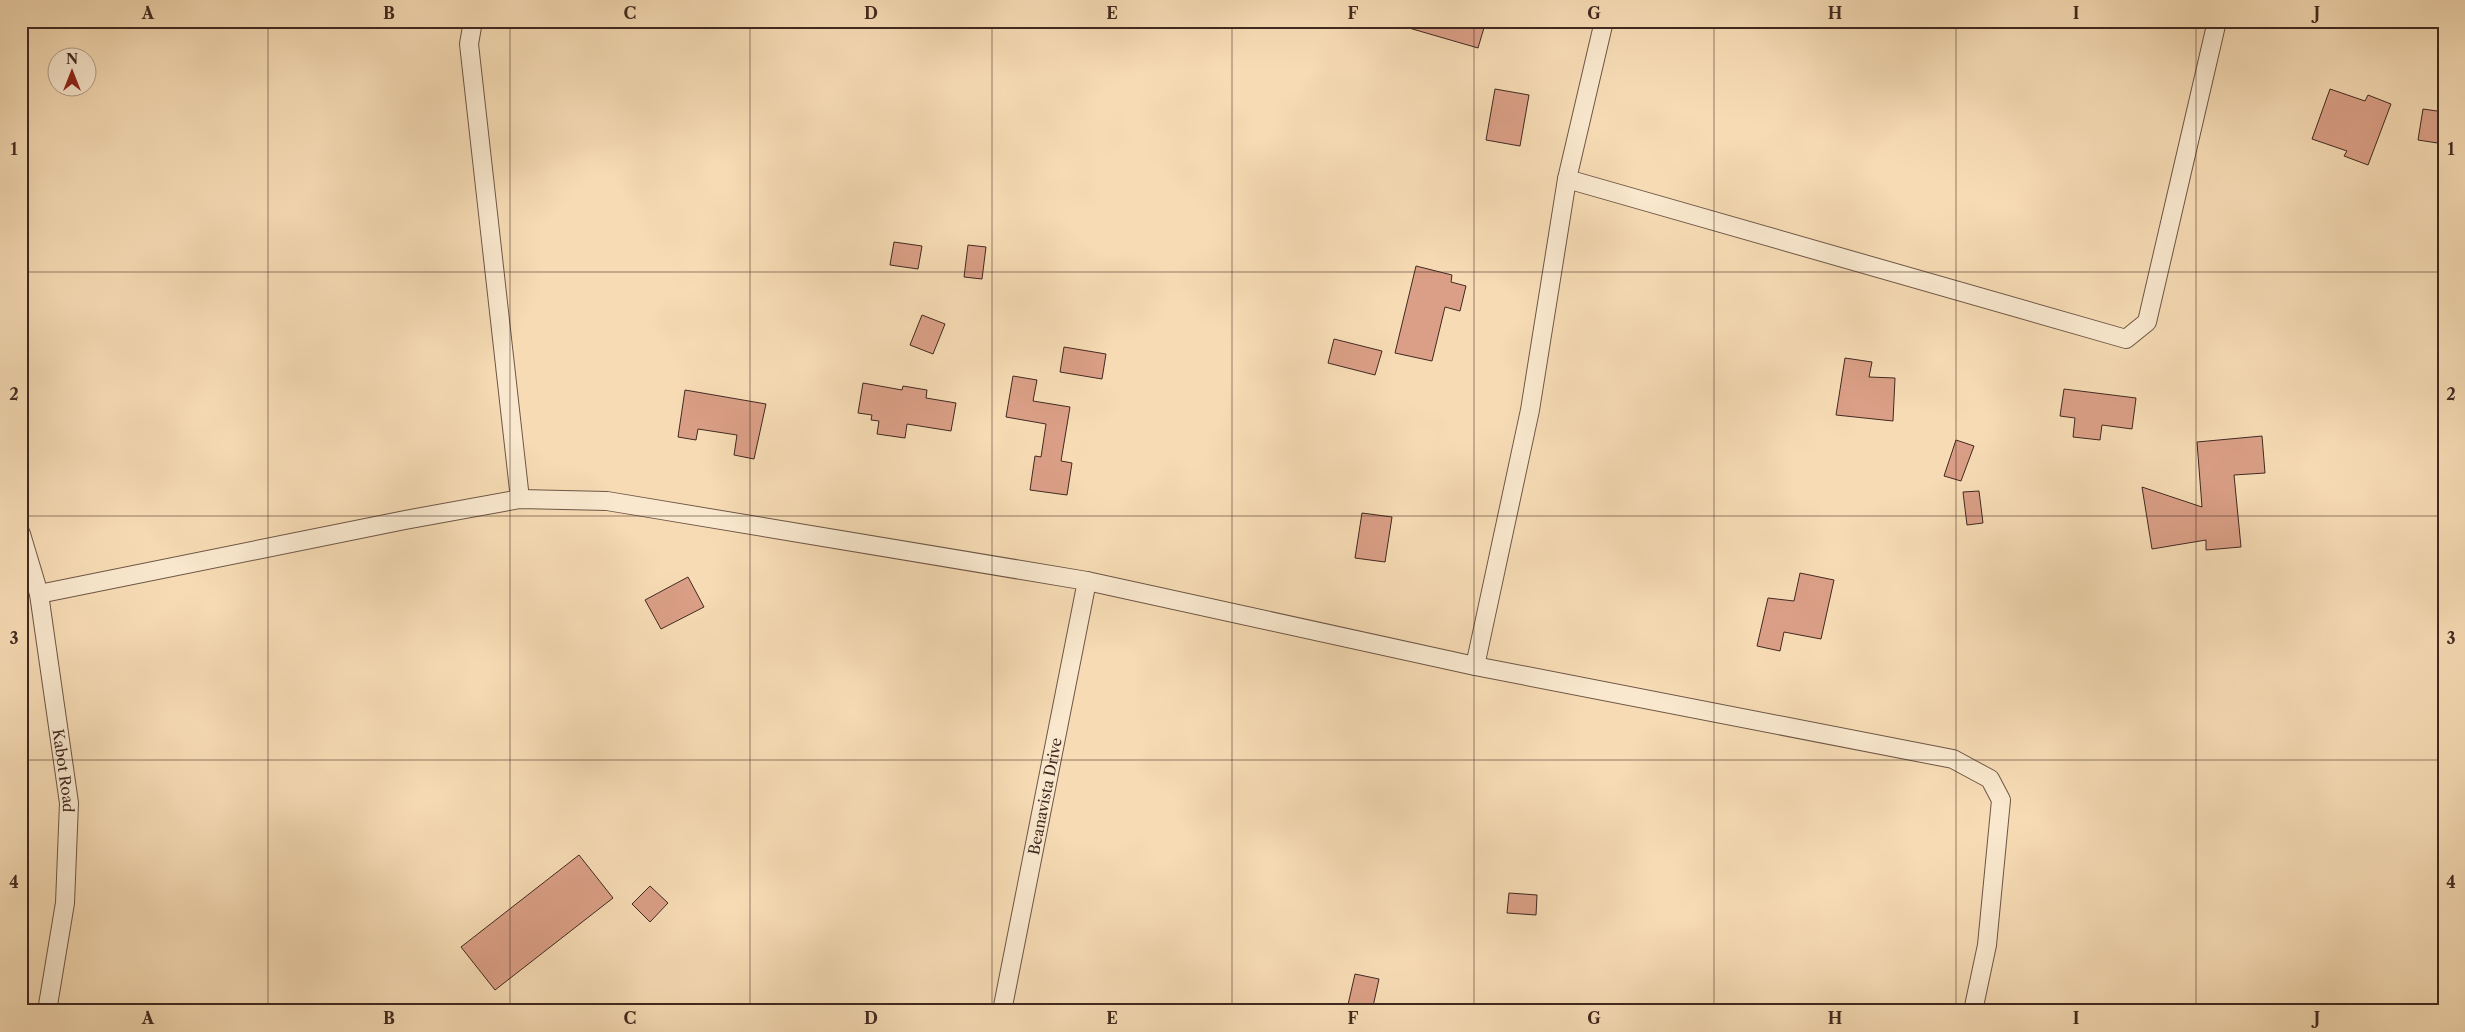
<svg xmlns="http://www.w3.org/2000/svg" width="2465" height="1032" viewBox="0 0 2465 1032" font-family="'Libre Caslon Text',serif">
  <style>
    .building { fill: #da9f86; stroke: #412920 }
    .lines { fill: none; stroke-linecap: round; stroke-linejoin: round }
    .minor-casing { stroke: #6e5645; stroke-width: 20 }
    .minor { stroke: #f9e8ce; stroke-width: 18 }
    .grid { fill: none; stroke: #412920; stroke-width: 1; stroke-opacity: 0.55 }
    .labels { text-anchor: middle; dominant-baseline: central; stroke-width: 4; stroke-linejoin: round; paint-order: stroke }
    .street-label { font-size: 15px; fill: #412920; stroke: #f9e8ce }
    .neatline { fill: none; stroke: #412920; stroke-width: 2 }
    .grid-label { font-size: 16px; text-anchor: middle; font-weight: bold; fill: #412920 }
  </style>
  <rect width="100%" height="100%" fill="#f6dbb4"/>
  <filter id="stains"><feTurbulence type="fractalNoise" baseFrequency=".004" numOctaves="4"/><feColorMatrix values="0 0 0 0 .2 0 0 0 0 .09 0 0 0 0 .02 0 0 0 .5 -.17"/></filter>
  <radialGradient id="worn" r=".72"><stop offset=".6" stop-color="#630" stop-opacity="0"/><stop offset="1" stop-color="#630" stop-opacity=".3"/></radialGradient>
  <g class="building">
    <polygon points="1403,21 1486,21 1478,48 1402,26"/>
    <polygon points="1495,89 1529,95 1520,146 1486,140"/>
    <polygon points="2330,89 2365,101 2368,95 2391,104 2368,165 2344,156 2347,151 2312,139"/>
    <polygon points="2423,109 2444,112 2444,144 2418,140"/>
    <polygon points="894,242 922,246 918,269 890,265"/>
    <polygon points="968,245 986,247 982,279 964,277"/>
    <polygon points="1416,266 1452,275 1451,282 1466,286 1460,311 1445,307 1432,361 1395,353"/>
    <polygon points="922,315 945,324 933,354 910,345"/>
    <polygon points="1334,339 1382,351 1375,375 1328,363"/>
    <polygon points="1064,347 1106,354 1102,379 1060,372"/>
    <polygon points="1845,358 1872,362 1869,377 1895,378 1893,421 1836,415"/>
    <polygon points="1013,376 1037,380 1033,401 1070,407 1061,461 1072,463 1067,495 1030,490 1035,456 1041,457 1046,424 1006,417"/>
    <polygon points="863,383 902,390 903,386 927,390 926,398 956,403 951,431 907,424 905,438 877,434 879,421 871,420 872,415 858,413"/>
    <polygon points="2064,389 2136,398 2132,429 2102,425 2100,440 2073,437 2075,418 2060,416"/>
    <polygon points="685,390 766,404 754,459 734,455 737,435 698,429 696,440 678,437"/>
    <polygon points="2262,436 2265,473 2234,475 2241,547 2206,550 2206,540 2152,549 2142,487 2202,507 2197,442"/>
    <polygon points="1956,440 1974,446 1961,481 1944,476"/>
    <polygon points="1979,491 1983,523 1967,525 1963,492"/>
    <polygon points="1362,513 1392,517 1385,562 1355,558"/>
    <polygon points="1800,573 1834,580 1821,639 1784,632 1780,651 1757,646 1768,598 1794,601"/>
    <polygon points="688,577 704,607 661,629 645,600"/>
    <polygon points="579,855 613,898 495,990 461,947"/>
    <polygon points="650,886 668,903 650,922 632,904"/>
    <polygon points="1509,893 1537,895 1536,915 1507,913"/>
    <polygon points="1355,974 1379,979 1372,1011 1347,1009"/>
  </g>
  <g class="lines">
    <g class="minor-casing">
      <g id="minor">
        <polyline points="473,21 469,44 520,499"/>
        <polyline points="1567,179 2126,339 2147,322 2217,21"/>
        <path id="s1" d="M21,534L39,594L69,803L65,903L47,1011"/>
        <polyline points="39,594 405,520 520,499 607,501 1087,581 1475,666 1530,410 1567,179 1604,21"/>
        <polyline points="1475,666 1953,759 1990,779 2001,800 1987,945 1973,1011"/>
        <path id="s2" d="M1002,1011L1087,581"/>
      </g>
    </g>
    <use href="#minor" class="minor"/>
  </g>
  <path class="grid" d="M268,21V1011M510,21V1011M750,21V1011M992,21V1011M1232,21V1011M1474,21V1011M1714,21V1011M1956,21V1011M2196,21V1011M21,272H2444M21,516H2444M21,760H2444"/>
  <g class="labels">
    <g class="street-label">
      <text stroke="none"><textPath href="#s1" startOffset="241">Kabot Road</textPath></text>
      <text stroke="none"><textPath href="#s2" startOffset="219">Beanavista Drive</textPath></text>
    </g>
  </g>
  <rect width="2465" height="1032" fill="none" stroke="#f6dbb4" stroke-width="55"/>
  <g transform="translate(72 72)"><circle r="24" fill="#f9e8ce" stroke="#af9c88"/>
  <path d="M0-4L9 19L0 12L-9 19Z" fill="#8f2418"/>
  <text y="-8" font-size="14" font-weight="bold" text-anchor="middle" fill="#412920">N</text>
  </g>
  <rect x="28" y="28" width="2410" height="976" class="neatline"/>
  <g class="grid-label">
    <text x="148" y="19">A</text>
    <text x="389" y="19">B</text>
    <text x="630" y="19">C</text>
    <text x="871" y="19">D</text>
    <text x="1112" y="19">E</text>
    <text x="1353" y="19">F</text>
    <text x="1594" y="19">G</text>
    <text x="1835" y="19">H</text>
    <text x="2076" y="19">I</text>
    <text x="2317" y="19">J</text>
    <text x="14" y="155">1</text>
    <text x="2451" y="155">1</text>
    <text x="14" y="400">2</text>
    <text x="2451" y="400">2</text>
    <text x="14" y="644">3</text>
    <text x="2451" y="644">3</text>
    <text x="14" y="888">4</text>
    <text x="2451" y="888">4</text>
    <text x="148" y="1024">A</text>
    <text x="389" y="1024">B</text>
    <text x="630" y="1024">C</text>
    <text x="871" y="1024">D</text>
    <text x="1112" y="1024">E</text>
    <text x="1353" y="1024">F</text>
    <text x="1594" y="1024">G</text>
    <text x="1835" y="1024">H</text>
    <text x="2076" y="1024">I</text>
    <text x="2317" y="1024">J</text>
  </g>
  <rect width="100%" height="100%" filter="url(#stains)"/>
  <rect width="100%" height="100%" fill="url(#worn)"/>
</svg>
